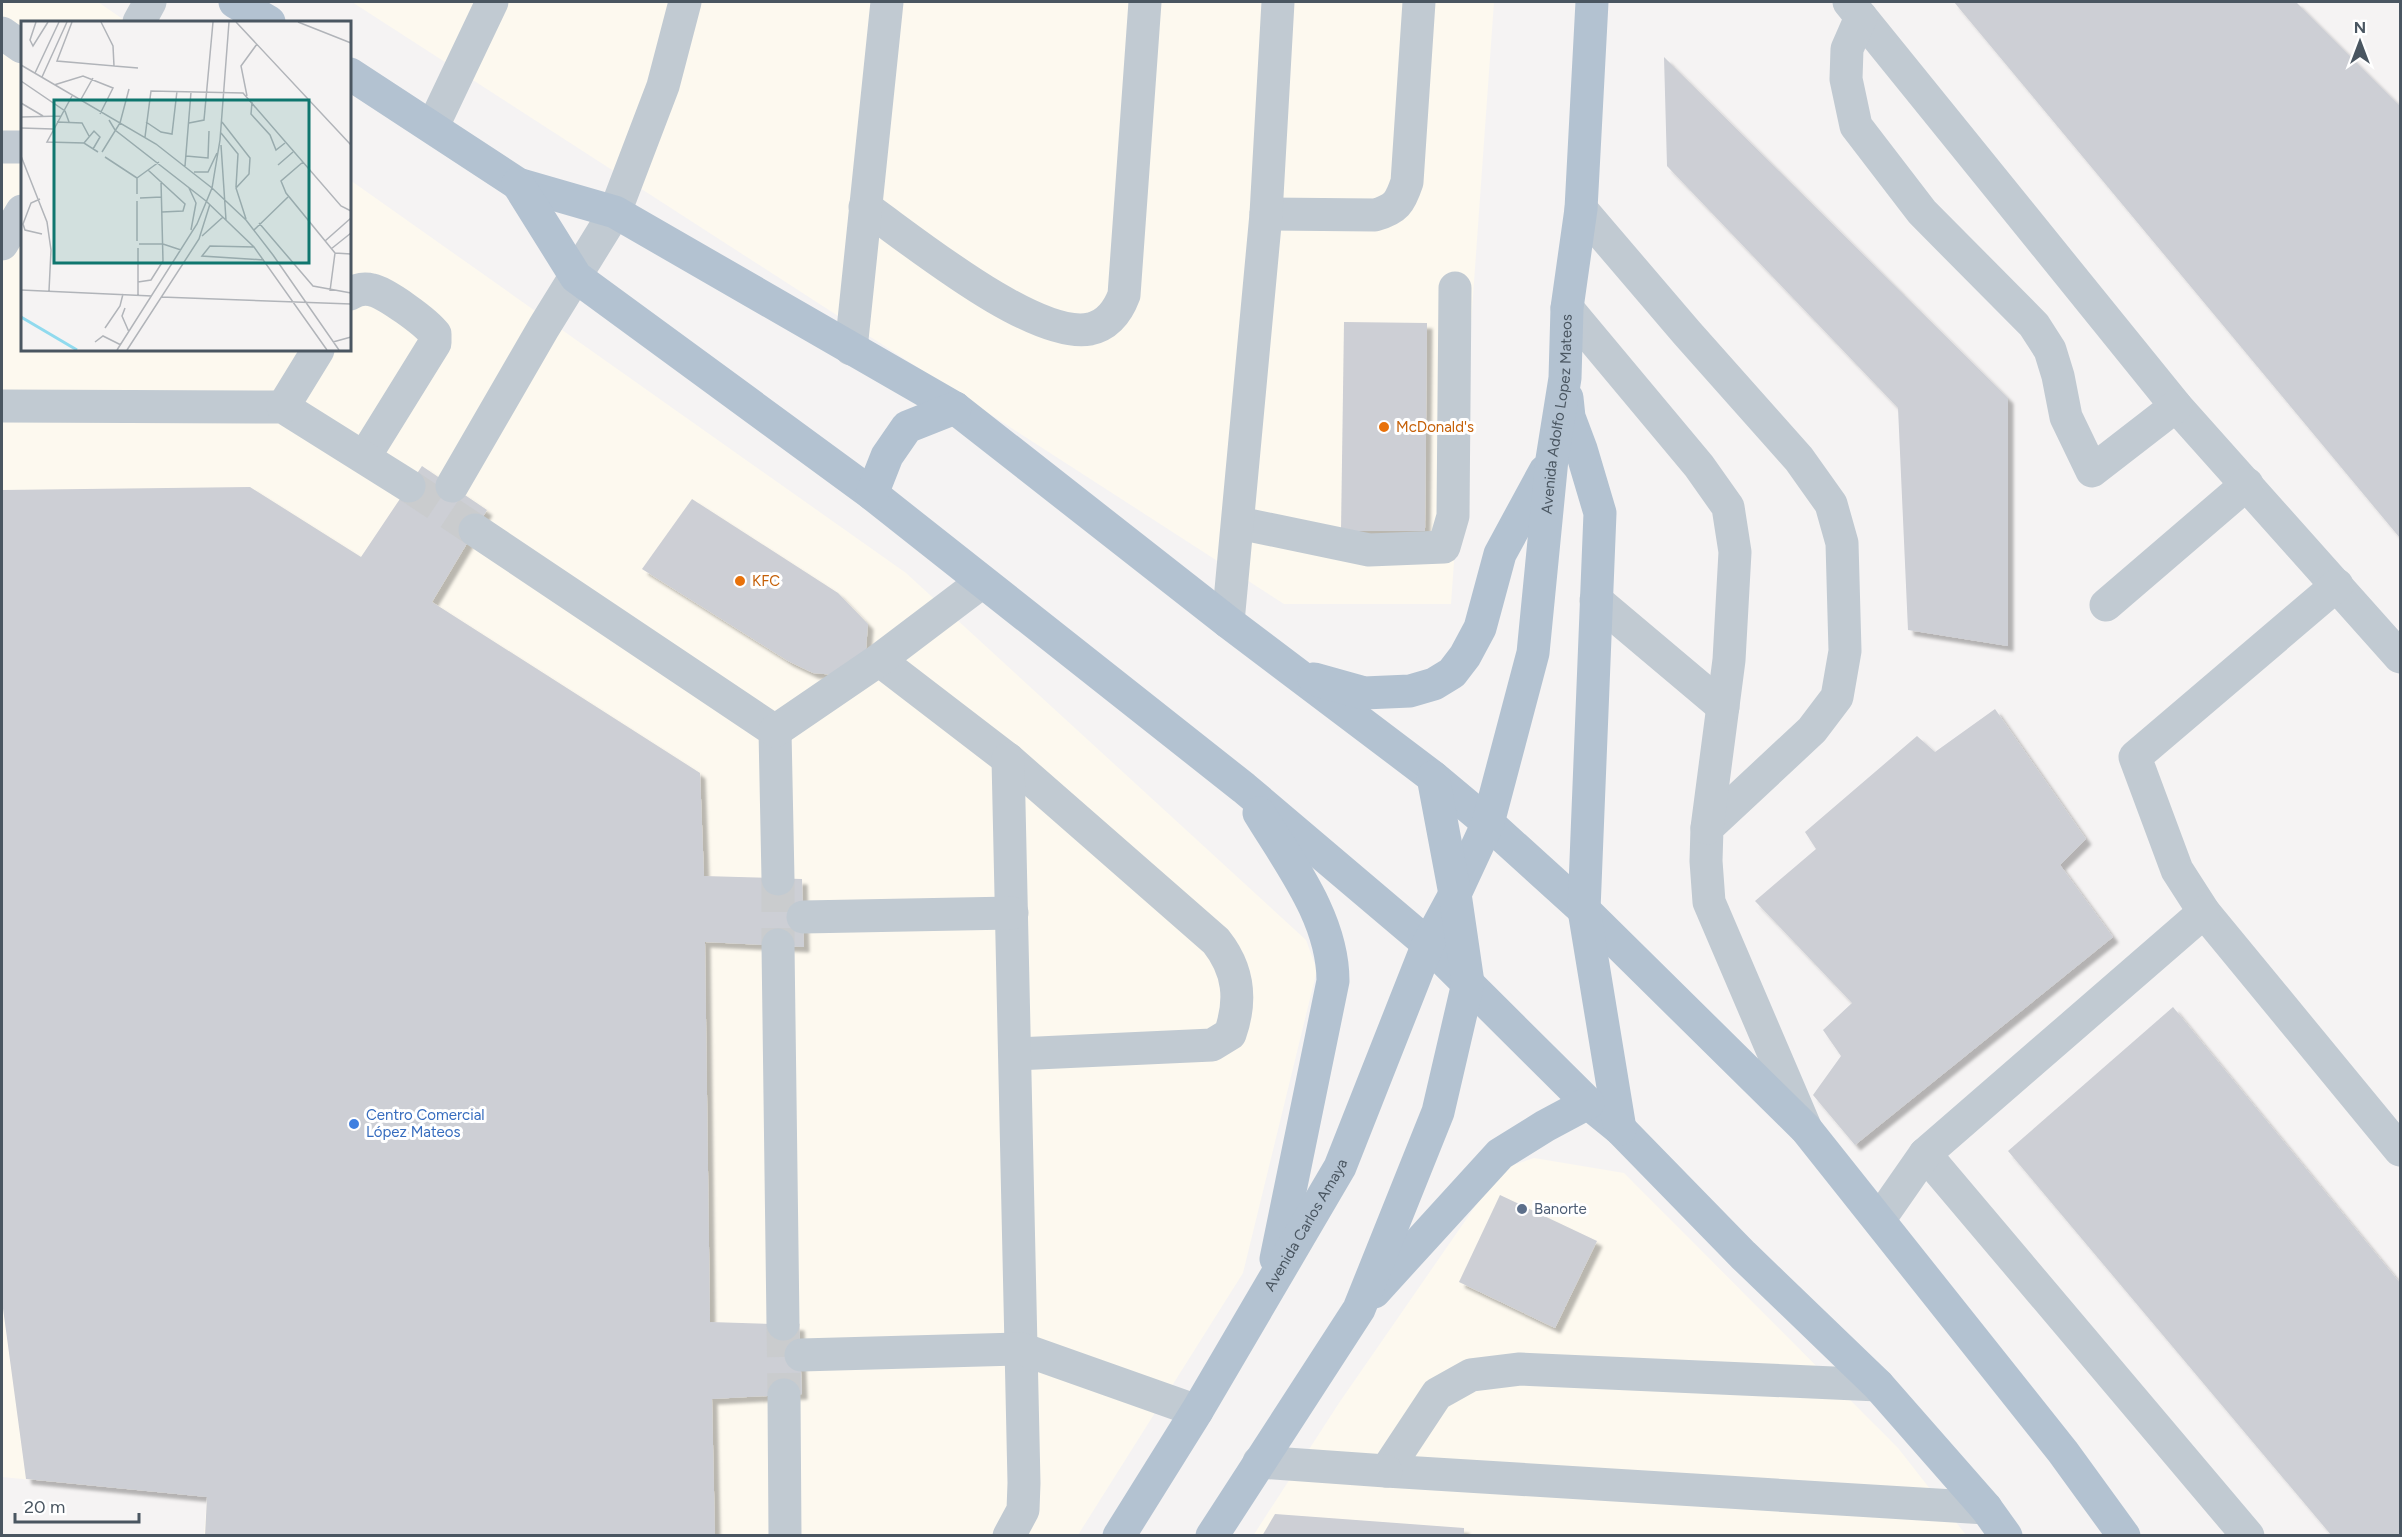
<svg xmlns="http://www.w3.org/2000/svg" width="2402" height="1537" viewBox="0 0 2402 1537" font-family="Figtree,sans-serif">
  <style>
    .commercial { fill: #fdf9ef }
    .building { fill: #cdcfd5; filter: url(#shadow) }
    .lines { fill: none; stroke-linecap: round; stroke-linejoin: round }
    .minor-tunnel { stroke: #caccce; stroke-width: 33; stroke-dasharray: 33 16; stroke-linecap: butt }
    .minor { stroke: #c1cad2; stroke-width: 33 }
    .major { stroke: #b3c2d1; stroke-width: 33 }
    .food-dot { fill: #e8710a; stroke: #fff; stroke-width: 2 }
    .shop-dot { fill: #3f7fe0; stroke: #fff; stroke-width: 2 }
    .service-dot { fill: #5c6f8a; stroke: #fff; stroke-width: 2 }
    .labels { text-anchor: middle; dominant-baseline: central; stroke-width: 6; stroke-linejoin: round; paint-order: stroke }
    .street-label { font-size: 15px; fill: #4a5661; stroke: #fff }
    .food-label { font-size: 15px; fill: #c56008; stroke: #fff; text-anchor: start }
    .shop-label { font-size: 15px; fill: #366cbe; stroke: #fff; text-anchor: start }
    .service-label { font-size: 15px; fill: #4e5e75; stroke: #fff; text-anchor: start }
    .inset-river { fill: none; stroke: #90daee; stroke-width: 3 }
    .inset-road { fill: none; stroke: #b1b4b9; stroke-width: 1.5 }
    .view { fill: #0f766e; fill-opacity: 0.15; stroke: #0f766e; stroke-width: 3 }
    .inset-edge { fill: none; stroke: #4a5661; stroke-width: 3 }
  </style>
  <defs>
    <filter id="shadow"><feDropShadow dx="5.5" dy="5.5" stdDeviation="1.5" flood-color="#0004"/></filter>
  </defs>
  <rect width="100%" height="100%" fill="#f5f3f3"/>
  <g class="commercial">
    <polygon points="2,2 98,2 127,22 22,22 22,350 350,350 350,180 906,573 1306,940 1317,970 1243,1273 1078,1535 204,1535 207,1497 2,1477"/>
    <polygon points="352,2 1494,2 1451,604 1284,604"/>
    <polygon points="1534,1158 1624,1173 1898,1448 1966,1535 1253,1536 1339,1403 1501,1169"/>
  </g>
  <g class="building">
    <polygon points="1954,2 2296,2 2400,106 2400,538"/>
    <polygon points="1664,57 2008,398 2008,646 1908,630 1898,408 1667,166"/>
    <polygon points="1344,322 1427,323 1425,531 1341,531"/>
    <polygon points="422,466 487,510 432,602 700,773 704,876 802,879 804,947 705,942 710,1322 799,1325 802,1394 712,1399 715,1536 205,1536 207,1497 26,1479 2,1301 2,490 250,487 361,557"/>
    <polygon points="692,499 838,593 868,624 866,649 835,675 813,673 788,661 642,569"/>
    <polygon points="1995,709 2086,839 2060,865 2113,937 1855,1145 1813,1095 1841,1056 1823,1030 1852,1003 1755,901 1816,849 1805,832 1917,736 1935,752"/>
    <polygon points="2173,1007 2400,1283 2400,1536 2332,1536 2008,1151"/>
    <polygon points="1500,1195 1597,1241 1555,1328 1459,1282"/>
    <polygon points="1275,1514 1464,1528 1464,1536 1262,1536"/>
  </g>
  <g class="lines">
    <g class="minor-tunnel">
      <polyline points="409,486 475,530"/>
      <polyline points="778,879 778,945"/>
      <polyline points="783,1324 784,1395"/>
    </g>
    <g class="minor">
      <polyline points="1849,2 2176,406 2400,657"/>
      <polyline points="1861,17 1847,49 1846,79 1856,126 1922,212 2034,325 2050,350 2058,376 2066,417 2092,471 2176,406"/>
      <polyline points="139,22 150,2"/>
      <polyline points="2,33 22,47"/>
      <polyline points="433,126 492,2"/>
      <polyline points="2,147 22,147"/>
      <path d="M865,207C912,240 1034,340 1090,329C1108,325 1118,311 1124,295L1145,2"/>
      <polyline points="1581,209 1687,333 1799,459 1831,504 1842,543 1845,651 1837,697 1812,730 1707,828 1706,861 1709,902 1806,1129"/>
      <path d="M1266,214L1375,215C1396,209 1400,203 1407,182L1419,2"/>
      <polyline points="2,244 22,211"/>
      <path d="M350,294C356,290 364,288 372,290C386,293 426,322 435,334V343L365,456"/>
      <polyline points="1567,308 1699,466 1728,507 1735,552 1729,660 1707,828"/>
      <polyline points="851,349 887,2"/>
      <polyline points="2,406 283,407 409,486"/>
      <polyline points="283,407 318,350"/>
      <polyline points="452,486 544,327 615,212 663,86 685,2"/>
      <polyline points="1239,523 1369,550 1444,547 1453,516 1455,288"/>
      <polyline points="475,530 775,731 778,879"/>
      <polyline points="2337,585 2135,757 2177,870 2204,912 2400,1150"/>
      <polyline points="1596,600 1723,707"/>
      <polyline points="2106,605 2247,484"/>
      <polyline points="1228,622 1266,214 1278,2"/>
      <path d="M879,660L1008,759L1216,941C1239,970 1242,1000 1230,1034L1212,1045L1015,1054"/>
      <polyline points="775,731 879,660 982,582"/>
      <polyline points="1008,759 1024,1483 1023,1510 1009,1536"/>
      <polyline points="803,917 1012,913"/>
      <polyline points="778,945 783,1324"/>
      <polyline points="1925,1154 2248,1536"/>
      <polyline points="1879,1220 1925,1154 2204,912"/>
      <polyline points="801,1355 1022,1349 1197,1411"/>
      <polyline points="1878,1385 1520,1369 1471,1375 1437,1394 1386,1471 1986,1508"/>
      <polyline points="784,1395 785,1536"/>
      <polyline points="1259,1462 1386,1471"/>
    </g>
    <g class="major">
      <polyline points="235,2 269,22"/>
      <polyline points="350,74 518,184 615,212 955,408 1228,622 1433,777 1488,823 1584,910 1806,1129 2063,1452 2124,1536"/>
      <polyline points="518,184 576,277 872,494 1244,788 1428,944 1588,1103 1620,1129 1743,1255 1878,1385 1986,1508 2006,1536"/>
      <polyline points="1567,398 1569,417 1581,449 1600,513 1584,910 1620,1129"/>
      <polyline points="872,494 887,456 907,427 955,408"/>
      <polyline points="1314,679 1364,693 1410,691 1434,684 1452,673 1465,656 1480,628 1500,554 1545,471"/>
      <path d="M1259,813C1290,864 1333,919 1333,981L1276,1259"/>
      <polyline points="1374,1292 1500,1154 1545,1126 1588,1103"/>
      <path id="s1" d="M1119,1536L1197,1411L1340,1167L1428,944L1455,894L1488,823L1533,653L1552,459L1565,378L1567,308L1581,209L1592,2"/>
      <polyline points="1212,1536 1359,1309 1438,1112 1468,983 1455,894 1433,777"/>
    </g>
  </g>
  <g class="food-dot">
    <circle cx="1384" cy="427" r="6"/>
    <circle cx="740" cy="581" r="6"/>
  </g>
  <circle class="shop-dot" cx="354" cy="1124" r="6"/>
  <circle class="service-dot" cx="1522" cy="1209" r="6"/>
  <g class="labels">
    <g class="street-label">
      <text stroke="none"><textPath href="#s1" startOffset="1221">Avenida Adolfo Lopez Mateos</textPath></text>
      <text stroke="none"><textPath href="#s1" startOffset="363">Avenida Carlos Amaya</textPath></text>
    </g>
    <g class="food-label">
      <text x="1396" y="427">McDonald's</text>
      <text x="752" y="581">KFC</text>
    </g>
    <g class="shop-label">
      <text x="366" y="1115">Centro Comercial<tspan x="366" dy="17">López Mateos</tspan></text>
    </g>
    <g class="service-label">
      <text x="1534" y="1209">Banorte</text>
    </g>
  </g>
  <g transform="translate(21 21)">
    <rect width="330" height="330" fill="#f5f3f3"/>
    <path class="inset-river" d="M0,296L56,329"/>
    <path class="inset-road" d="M15,1L9,19L12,25L27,1M51,1L36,40L93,45L92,25L80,1M215,1L330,124M277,1L330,22M0,44L135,123L191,167L225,199L252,234L318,329M93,45L117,47M14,52L38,1M21,56L46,1M0,60L44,90L48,101M33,64L62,55L92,67L79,93M51,75L26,121L63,122L77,131M226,75L220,45L236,23M59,80L72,57M231,81L230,93L249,114L255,129L264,122M0,82L22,95M0,96L40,95M88,99L94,109L185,180L233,226L306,329M36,101L61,102L68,115M125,101L140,111L151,113L156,70M201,101L229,137L228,153L215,167L225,198M168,102L183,99L192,1M0,107L32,108M200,112L217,133L215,166M124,116L130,70L222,72L320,185L330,190M63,122L73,110L79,116L72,128M200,124L205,199M81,131L99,102L108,68M0,135L26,201L30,229L28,270M165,135L187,137L188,110M84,136L116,157V173M282,141L260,160L265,172L314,232L330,233M257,144L272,131M164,145L170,71M127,149L164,183L162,190L141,191M173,151H187L196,132M116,157L138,141M168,167L175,182L170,209M119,177L141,176M19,178L10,182L2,203L4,209L21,213M116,180V220M238,202L292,265L330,272M233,209L267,176M181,215L202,196M304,220L330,197M118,223H142L160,229M233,226L189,225L181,235L243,239M117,227V274M310,228L330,212M117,261L130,259L142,240L140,160M0,269L131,275M309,270L314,232M140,276L330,283M104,287L101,295L108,311M84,307L99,285L102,273M74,321L82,315L100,324M312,321L330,316M96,329L176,203L191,167L199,119L208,1M106,329L178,218L189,183"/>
    <path class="view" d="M33,79H288V242H33Z"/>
    <rect width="330" height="330" class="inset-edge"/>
  </g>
  <rect width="2402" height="1537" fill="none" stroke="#4a5661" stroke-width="6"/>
  <g transform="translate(2360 42)" stroke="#ffffff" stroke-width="4.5" paint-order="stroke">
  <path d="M0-4.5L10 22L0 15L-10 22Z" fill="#4a5661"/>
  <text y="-9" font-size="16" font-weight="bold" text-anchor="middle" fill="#4a5661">N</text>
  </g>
  <path d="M15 1513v9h124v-9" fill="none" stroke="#4a5661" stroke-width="3"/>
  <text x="24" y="1513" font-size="18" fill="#4a5661" stroke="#ffffff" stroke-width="4.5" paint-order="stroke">20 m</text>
</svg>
